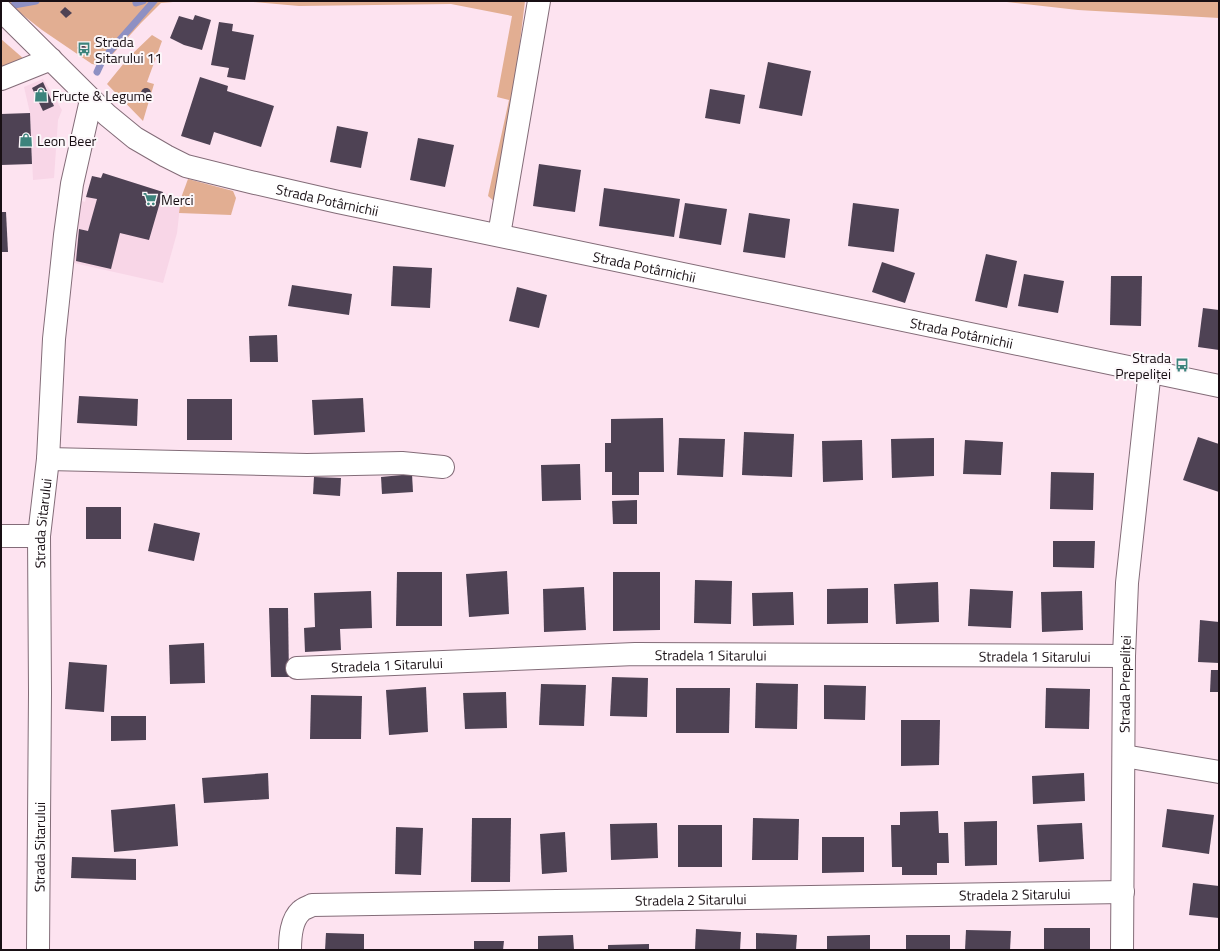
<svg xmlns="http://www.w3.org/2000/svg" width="1220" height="951" viewBox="0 0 1220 951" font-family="'Titillium Web',sans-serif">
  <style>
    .built { fill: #f8d6e7 }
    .green { fill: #e2ae92 }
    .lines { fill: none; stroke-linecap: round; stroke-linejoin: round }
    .stream { stroke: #8e90c3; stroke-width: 7 }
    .building { fill: #4e4254 }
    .minor-casing { stroke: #836c78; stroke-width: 24 }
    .minor { stroke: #fff; stroke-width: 22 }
    .labels { text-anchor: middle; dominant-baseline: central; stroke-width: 4; stroke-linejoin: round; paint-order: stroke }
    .poi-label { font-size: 14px; fill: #180f14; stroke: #fcf7fa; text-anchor: start }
    .street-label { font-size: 14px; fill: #180f14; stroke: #fcf7fa }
  </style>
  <rect width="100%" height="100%" fill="#fde3f0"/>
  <g class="built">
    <polygon points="43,79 62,110 58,120 54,178 33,180 30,113 24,87"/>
    <polygon points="103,173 181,198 177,233 163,283 74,263 79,200 85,202 92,176 101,178"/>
  </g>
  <g class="green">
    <polygon points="5,1 185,1 161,3 141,23 102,66 92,64 42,30"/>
    <polygon points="243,1 525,1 513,99 495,202 488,196 509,100 497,97 512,16 451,4 299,6"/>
    <polygon points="998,1 1219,1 1219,18 1078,10"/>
    <polygon points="152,35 162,41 147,82 154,84 143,121 107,84 129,57"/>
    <polygon points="1,39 24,59 1,68"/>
    <polygon points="188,179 233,191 236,198 231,215 179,213 181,198"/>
  </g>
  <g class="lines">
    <g class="stream">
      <polyline points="136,3 143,1"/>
      <polyline points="14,5 36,1"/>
      <polyline points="97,72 103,59 154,1"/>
    </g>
  </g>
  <g class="building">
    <polygon points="65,7 72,13 66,18 60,12"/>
    <polygon points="195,15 211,20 202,50 184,45 170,38 179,16 193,20"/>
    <polygon points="219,22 233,24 232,31 254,35 245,80 227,77 229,68 211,65"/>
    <polygon points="81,43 90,51 86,56 77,48"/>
    <polygon points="768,62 811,71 802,116 759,108"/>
    <polygon points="200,77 228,86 227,91 274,106 261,147 214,132 210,145 181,136"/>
    <polygon points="43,82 54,106 43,111 32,88"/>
    <circle cx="146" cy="93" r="5"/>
    <polygon points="710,89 745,95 740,124 705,118"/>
    <polygon points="30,113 32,164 1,165 1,114"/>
    <polygon points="337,126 368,132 361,168 330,162"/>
    <polygon points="418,138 454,145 445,187 410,180"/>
    <polygon points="539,164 581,170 575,212 533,206"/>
    <polygon points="103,173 163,192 149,240 120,233 111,269 76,261 79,229 88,231 97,199 86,197 92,176 101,178"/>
    <polygon points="604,188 680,199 674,237 599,226"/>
    <polygon points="685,203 727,209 721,245 679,238"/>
    <polygon points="853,203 899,209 894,252 848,246"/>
    <polygon points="1,212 6,212 8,252 1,252"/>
    <polygon points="749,213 790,219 785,258 743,252"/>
    <polygon points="986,254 1017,261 1007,308 975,301"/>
    <polygon points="882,262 915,273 905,303 872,292"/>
    <polygon points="393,266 432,268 430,308 391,306"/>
    <polygon points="1024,274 1064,281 1058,313 1018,306"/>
    <polygon points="1111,276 1142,276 1141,326 1110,325"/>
    <polygon points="292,285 352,294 349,315 288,306"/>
    <polygon points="517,287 547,295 539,328 509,321"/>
    <polygon points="1203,308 1219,310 1219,350 1198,347"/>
    <polygon points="277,335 278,362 250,362 249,336"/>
    <polygon points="79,396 138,399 137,426 77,423"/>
    <polygon points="363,398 365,432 314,435 312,400"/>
    <rect x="187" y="399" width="45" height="41"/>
    <polygon points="663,418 664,472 639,472 639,495 612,495 612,472 605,472 605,443 611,443 611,419"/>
    <polygon points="744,432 794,434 792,477 742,475"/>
    <polygon points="1198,437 1219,444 1219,492 1183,480"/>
    <polygon points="679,438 725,439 723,477 677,475"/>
    <polygon points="934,438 934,476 892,478 891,439"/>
    <polygon points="862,440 863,480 823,482 822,441"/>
    <polygon points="965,440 1003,442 1001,475 963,474"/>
    <polygon points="580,464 581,500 542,501 541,465"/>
    <polygon points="1051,472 1094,473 1093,510 1050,509"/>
    <polygon points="412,474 413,492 382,494 381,477"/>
    <polygon points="314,477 341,478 340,496 313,494"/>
    <polygon points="637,500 637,524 613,524 612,501"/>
    <rect x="86" y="507" width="35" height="32"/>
    <polygon points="154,523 200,533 194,561 148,551"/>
    <polygon points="1053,541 1095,541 1094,568 1053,567"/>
    <polygon points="507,571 509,614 469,617 466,574"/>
    <polygon points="397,572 442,572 442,626 396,626"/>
    <polygon points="613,572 660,572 660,630 613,631"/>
    <polygon points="695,580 732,581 731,624 694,623"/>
    <polygon points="938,582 939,622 896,624 894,584"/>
    <polygon points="584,587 586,630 544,632 543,589"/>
    <polygon points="868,588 868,623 827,624 827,589"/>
    <polygon points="970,589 1013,591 1011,628 968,626"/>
    <polygon points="371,591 372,628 340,629 341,650 305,652 304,628 315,627 314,593"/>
    <polygon points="1082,591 1083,630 1042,632 1041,592"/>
    <polygon points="793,592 794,625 753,626 752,593"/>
    <polygon points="269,608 288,608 289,677 271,677"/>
    <polygon points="1200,620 1219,622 1219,663 1198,662"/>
    <polygon points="204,643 205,683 170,684 169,645"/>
    <polygon points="69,662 107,665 104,712 65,709"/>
    <polygon points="1211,670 1219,670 1219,692 1210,692"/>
    <polygon points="612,677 648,678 647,717 610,716"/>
    <polygon points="756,683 798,684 797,729 755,728"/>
    <polygon points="541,684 586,685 584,726 539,725"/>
    <polygon points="824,685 866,686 865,720 824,719"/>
    <polygon points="426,687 428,732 389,735 386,690"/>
    <polygon points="676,688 730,688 729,733 676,733"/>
    <polygon points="1046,688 1090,689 1089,729 1045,728"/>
    <polygon points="506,692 507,728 465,729 463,693"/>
    <polygon points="311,695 362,696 361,739 310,739"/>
    <polygon points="111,716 146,716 146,740 111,741"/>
    <polygon points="901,720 940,720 939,765 901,766"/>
    <polygon points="268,773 269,799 204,803 202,778"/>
    <polygon points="1084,773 1085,801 1033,804 1032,776"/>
    <polygon points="175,804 178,846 114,852 111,810"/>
    <polygon points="1167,809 1214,815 1209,854 1162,847"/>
    <polygon points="938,811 939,833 948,833 949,863 937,863 937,875 902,875 902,867 892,867 891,825 900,825 900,812"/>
    <polygon points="472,818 511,818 510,882 471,882"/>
    <polygon points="753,818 799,819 798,860 752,860"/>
    <polygon points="997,821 997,865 965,866 964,822"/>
    <polygon points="657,823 658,858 611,860 610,824"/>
    <polygon points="1082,823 1084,859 1039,862 1037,825"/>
    <rect x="678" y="825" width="44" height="42"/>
    <polygon points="396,827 423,828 421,875 395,874"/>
    <polygon points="565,832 567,872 542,874 540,834"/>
    <polygon points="822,837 864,837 864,872 822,873"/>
    <polygon points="72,857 136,859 136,880 71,878"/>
    <polygon points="1193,883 1219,886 1219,918 1189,915"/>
    <rect x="1044" y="928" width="46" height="22"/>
    <polygon points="696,929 741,932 740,950 695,950"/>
    <polygon points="966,930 1011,931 1010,950 965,950"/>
    <polygon points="326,933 364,934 364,950 325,950"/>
    <polygon points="756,933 797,935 796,950 756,950"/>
    <polygon points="573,935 574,950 538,950 538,936"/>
    <polygon points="870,935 870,950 827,950 827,936"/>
    <rect x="906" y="935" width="44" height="15"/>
    <polygon points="474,941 504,941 503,950 474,950"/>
    <polygon points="649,944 649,950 608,950 608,945"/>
  </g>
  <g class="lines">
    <g class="minor-casing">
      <g id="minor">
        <path id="s1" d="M1,10L107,115L135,138L166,156L186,166L255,183L338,202L1219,386"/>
        <polyline points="1,79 51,59"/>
        <polyline points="499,235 539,1"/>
        <polyline points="48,459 307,465 402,463 443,467"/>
        <polyline points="1,536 39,536"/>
        <path id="s2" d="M297,668L635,654L1124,656"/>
        <polyline points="1124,756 1219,772"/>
        <path id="s3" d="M38,950L40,693L39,536L48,459L54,339L65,235L72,184L91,100"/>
        <path id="s4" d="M290,950C290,937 291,920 301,911C304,908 309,907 312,905L1123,892"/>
        <path id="s5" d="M1122,950L1124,656L1127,583L1150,370"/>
      </g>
    </g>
    <use href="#minor" class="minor"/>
  </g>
  <defs>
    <g id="bus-bare" transform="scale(1.08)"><path d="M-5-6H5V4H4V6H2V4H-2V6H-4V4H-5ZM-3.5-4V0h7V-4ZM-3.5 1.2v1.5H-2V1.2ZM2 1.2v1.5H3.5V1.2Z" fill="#3c837c" stroke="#fcf7fa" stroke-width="2.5" paint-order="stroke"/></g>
    <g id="shop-bare" transform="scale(1.08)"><path d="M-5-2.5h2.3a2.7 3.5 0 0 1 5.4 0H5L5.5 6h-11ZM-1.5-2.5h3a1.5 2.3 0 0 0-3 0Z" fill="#3c837c" stroke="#fcf7fa" stroke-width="2.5" paint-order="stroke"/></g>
    <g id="supermarket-bare" transform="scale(1.08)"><path d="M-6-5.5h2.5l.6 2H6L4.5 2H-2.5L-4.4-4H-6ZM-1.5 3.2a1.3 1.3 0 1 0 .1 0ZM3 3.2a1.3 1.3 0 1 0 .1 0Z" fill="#3c837c" stroke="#fcf7fa" stroke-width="2.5" paint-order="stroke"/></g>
  </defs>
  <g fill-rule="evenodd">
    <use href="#bus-bare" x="84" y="49"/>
    <use href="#shop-bare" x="41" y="95"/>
    <use href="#shop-bare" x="26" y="140"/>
    <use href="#supermarket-bare" x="150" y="199"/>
    <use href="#bus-bare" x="1182" y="365"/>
  </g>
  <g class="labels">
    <g class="poi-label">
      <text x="95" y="41">Strada<tspan x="95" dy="16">Sitarului 11</tspan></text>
      <text x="52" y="95">Fructe &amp; Legume</text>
      <text x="37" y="140">Leon Beer</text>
      <text x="161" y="199">Merci</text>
      <text x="1171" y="357" text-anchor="end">Strada<tspan x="1171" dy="16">Prepeliței</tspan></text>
    </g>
    <g class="street-label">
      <text stroke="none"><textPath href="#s1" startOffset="389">Strada Potârnichii</textPath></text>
      <text stroke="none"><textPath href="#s1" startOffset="713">Strada Potârnichii</textPath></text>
      <text stroke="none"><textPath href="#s1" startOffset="1037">Strada Potârnichii</textPath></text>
      <text stroke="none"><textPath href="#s3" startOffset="427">Strada Sitarului</textPath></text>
      <text stroke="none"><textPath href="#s2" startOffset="414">Stradela 1 Sitarului</textPath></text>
      <text stroke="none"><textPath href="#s2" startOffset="738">Stradela 1 Sitarului</textPath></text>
      <text stroke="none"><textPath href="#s2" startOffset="90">Stradela 1 Sitarului</textPath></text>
      <text stroke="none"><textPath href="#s5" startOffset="266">Strada Prepeliței</textPath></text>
      <text stroke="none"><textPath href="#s3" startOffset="103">Strada Sitarului</textPath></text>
      <text stroke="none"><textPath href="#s4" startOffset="757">Stradela 2 Sitarului</textPath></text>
      <text stroke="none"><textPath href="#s4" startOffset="433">Stradela 2 Sitarului</textPath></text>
    </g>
  </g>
  <rect width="1220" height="951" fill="none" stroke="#180f14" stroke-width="4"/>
</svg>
